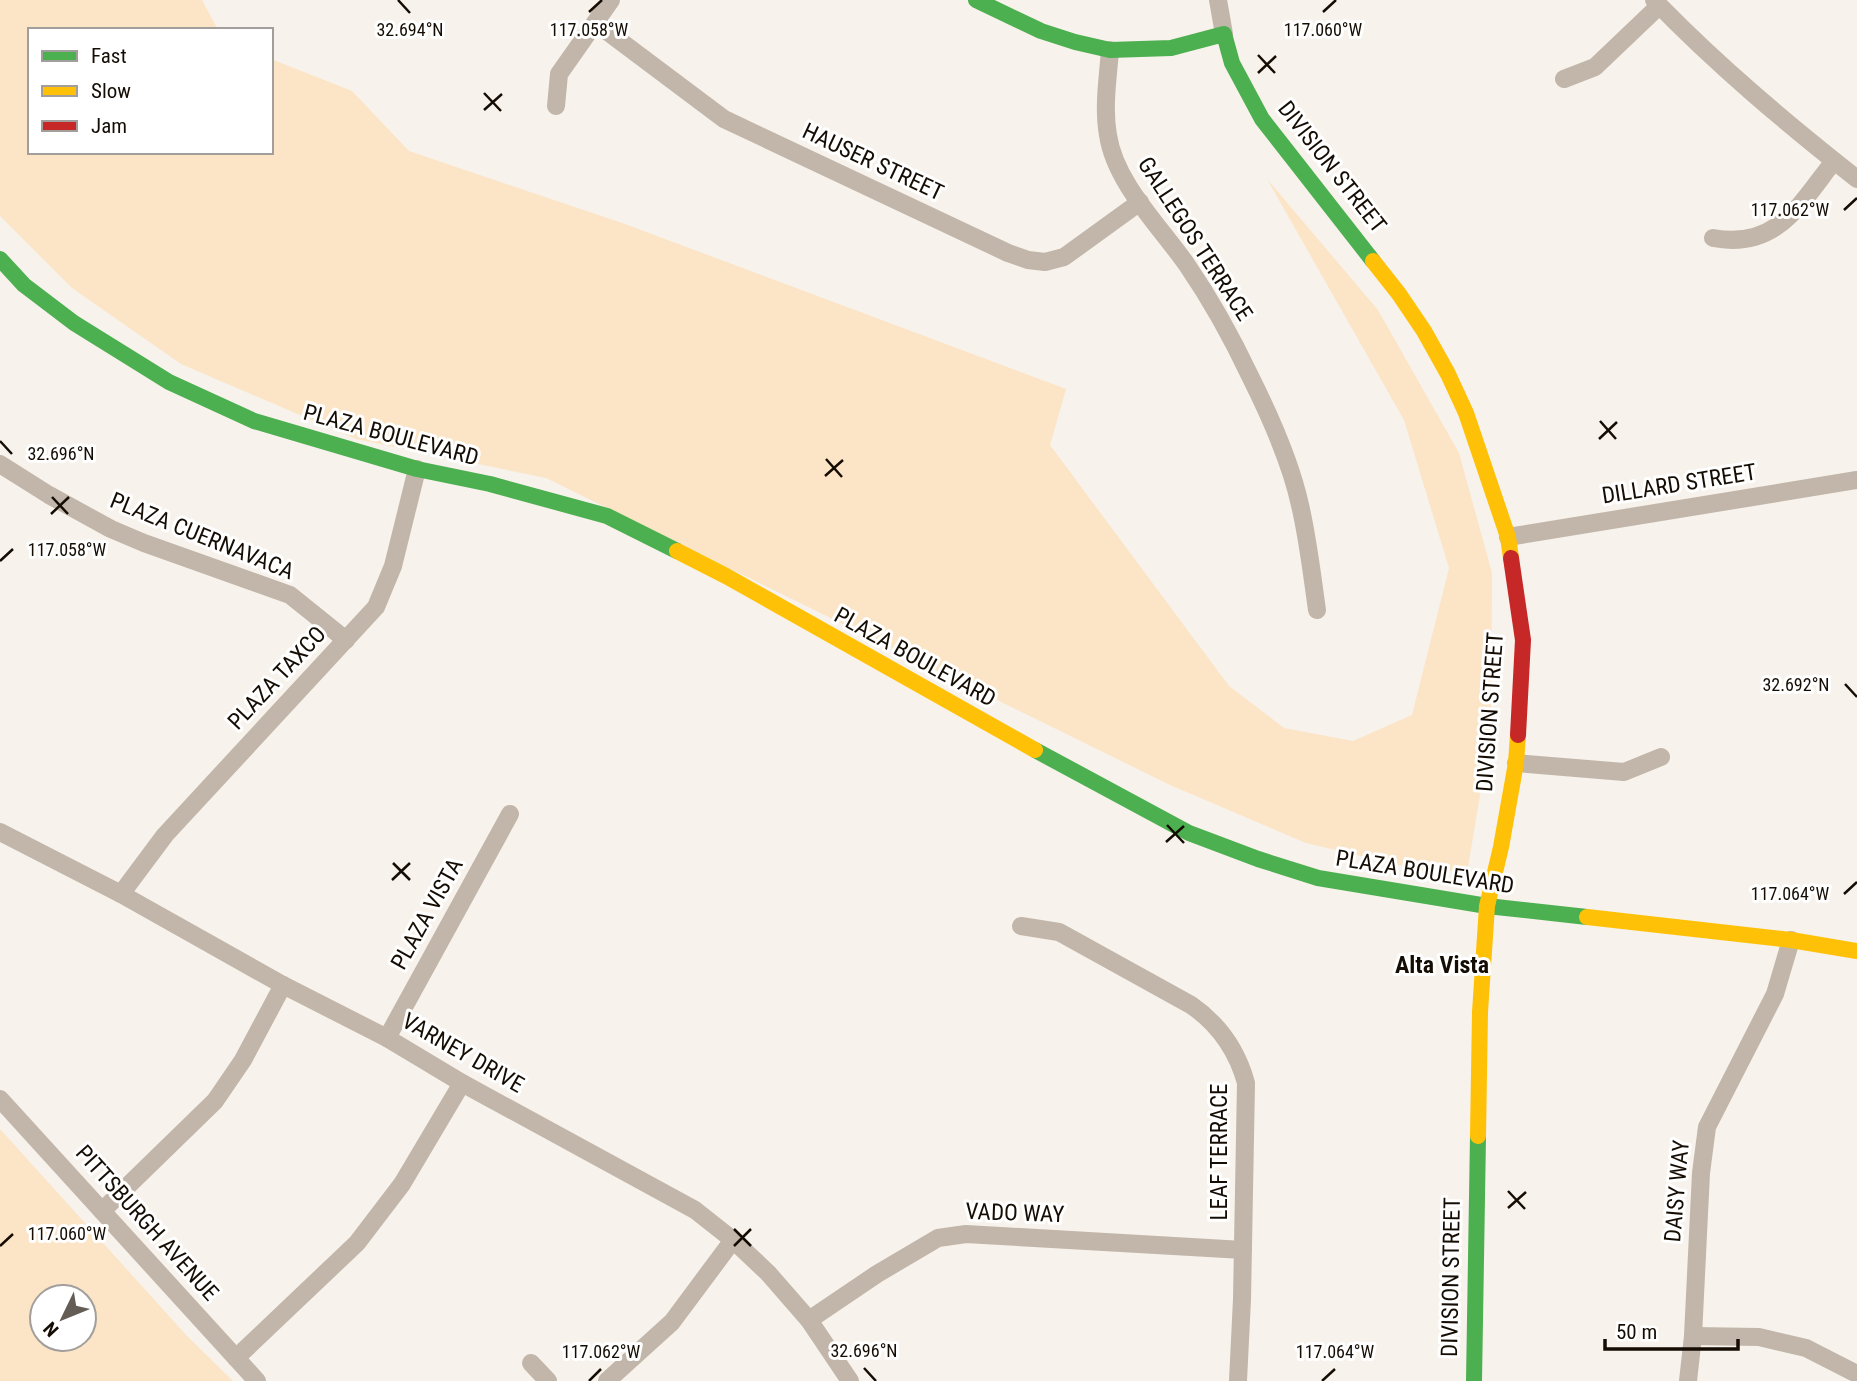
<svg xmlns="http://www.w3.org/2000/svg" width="1857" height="1381" viewBox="0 0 1857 1381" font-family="'Roboto Condensed',sans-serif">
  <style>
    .green { fill: #fbe5c6; fill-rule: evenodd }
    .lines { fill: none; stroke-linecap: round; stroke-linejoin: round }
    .street { stroke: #c1b6a9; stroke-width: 18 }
    .fast { stroke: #4caf50; stroke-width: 16 }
    .slow { stroke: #ffc107; stroke-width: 16 }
    .jam { stroke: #c62828; stroke-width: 16 }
    .ticks { fill: none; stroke: #150d04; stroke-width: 2.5 }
    .labels { text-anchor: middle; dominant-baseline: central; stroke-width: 6; stroke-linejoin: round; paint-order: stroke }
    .street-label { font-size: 23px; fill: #150d04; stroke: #fff }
    .neighbourhood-label { font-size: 24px; font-weight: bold; fill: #150d04; stroke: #fff }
    .ticks-label { font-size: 18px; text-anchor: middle; fill: #150d04; stroke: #fff; stroke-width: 6; stroke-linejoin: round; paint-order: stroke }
  </style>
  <rect width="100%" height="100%" fill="#f7f2eb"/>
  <g class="green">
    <polygon points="0,0 202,0 218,30 30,30 30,152 271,152 271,59 352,91 409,151 625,224 1066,389 1050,445 1229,686 1284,728 1353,741 1412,715 1449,568 1404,420 1267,179 1378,310 1459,453 1492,573 1491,729 1468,867 1437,874 1306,843 1170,785 546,478 356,439 181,364 72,288 0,216"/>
    <path d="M0,1129L187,1336L233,1381H0ZM42,1297H84V1339H42Z"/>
  </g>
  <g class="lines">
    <g class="street">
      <polyline points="1218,0 1224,34"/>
      <path d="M1654,0C1718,66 1785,122 1857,179"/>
      <polyline points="596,23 724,119 1008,253 1028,260 1045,262 1064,257 1140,202"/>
      <path d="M1110,50C1108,78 1103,107 1108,135C1115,183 1160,226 1187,265C1211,300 1232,338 1250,376C1269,414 1291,463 1300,505C1308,539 1312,575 1317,610"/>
      <polyline points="1564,79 1595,67 1659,6"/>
      <polyline points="556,106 559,74 611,0"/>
      <path d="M1713,238C1777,250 1800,204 1834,161"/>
      <polyline points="0,464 49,495 111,529 144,543 290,595 346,640"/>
      <polyline points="1508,537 1857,480"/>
      <polyline points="1516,763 1624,772 1661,757"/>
      <polyline points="0,832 121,894 283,985 387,1038 462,1083 695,1210 733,1240 768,1273 809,1320 850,1381"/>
      <polyline points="121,894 165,835 376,607 393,566 417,469"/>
      <path d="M1021,926L1059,932L1191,1005C1220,1025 1237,1050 1246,1083L1242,1299L1238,1381"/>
      <polyline points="387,1038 510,814"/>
      <polyline points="0,1099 257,1381"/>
      <polyline points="102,1211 215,1101 243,1060 283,985"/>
      <polyline points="809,1320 877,1274 938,1238 966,1234 1243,1250"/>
      <polyline points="1693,1336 1759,1337 1806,1348 1857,1374"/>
      <polyline points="236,1358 357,1243 402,1184 462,1083"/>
      <polyline points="531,1363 548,1381"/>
      <polyline points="607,1381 672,1322 733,1240"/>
      <polyline points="1688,1381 1693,1336 1701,1173 1707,1127 1775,994 1791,940"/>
    </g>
    <g class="fast">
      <polyline points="976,0 1041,31 1075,42 1110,50 1171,48 1224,34 1232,63 1262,119 1373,261"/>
      <polyline points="0,259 24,285 74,323 169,382 254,421 417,469 490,484 607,516 677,551"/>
      <polyline points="1035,750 1189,833 1258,859 1318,878 1487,906 1587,917"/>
      <polyline points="1474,1381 1478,1136"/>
    </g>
    <g class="slow">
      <polyline points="1373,261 1399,294 1424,331 1448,374 1466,413 1508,537 1511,558"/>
      <polyline points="677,551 726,576 1035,750"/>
      <polyline points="1587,917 1791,940 1857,951"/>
      <polyline points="1478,1136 1480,1012 1487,906 1501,847 1516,763 1518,735"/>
    </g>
    <polyline class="jam" points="1511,558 1523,640 1518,735"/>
  </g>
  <path class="ticks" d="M398,0L410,13M589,12L602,0M1323,12L1336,0M1258,55L1275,73M1258,73L1276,56M484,93L501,111M484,110L502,94M1844,210L1857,198M1600,421L1616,439M1599,439L1617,422M0,441L12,454M826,459L842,477M825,476L843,460M52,497L68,514M51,514L69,497M0,561L13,549M1845,684L1857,697M1167,825L1184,843M1166,842L1184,826M393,863L410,880M392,880L410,863M1844,894L1857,882M1508,1191L1525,1209M1508,1208L1526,1192M734,1229L751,1246M0,1246L13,1234M734,1246L751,1229M864,1368L876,1381M589,1381L601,1369M1322,1381L1335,1369"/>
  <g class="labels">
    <g class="street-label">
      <text transform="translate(873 162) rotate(25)">HAUSER STREET</text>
      <text transform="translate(1332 167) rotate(52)">DIVISION STREET</text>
      <text transform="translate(1195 239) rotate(57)">GALLEGOS TERRACE</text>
      <text transform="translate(391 435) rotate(15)">PLAZA BOULEVARD</text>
      <text transform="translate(1679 484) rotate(-9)">DILLARD STREET</text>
      <text transform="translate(202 536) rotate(22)">PLAZA CUERNAVACA</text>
      <text transform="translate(915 657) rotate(29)">PLAZA BOULEVARD</text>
      <text transform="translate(277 678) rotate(-47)">PLAZA TAXCO</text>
      <text transform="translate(1490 712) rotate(-86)">DIVISION STREET</text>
      <text transform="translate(1425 872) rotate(9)">PLAZA BOULEVARD</text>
      <text transform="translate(427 914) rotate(-61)">PLAZA VISTA</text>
      <text transform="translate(463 1053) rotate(30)">VARNEY DRIVE</text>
      <text transform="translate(1219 1152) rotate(-90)">LEAF TERRACE</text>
      <text transform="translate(1677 1191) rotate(-85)">DAISY WAY</text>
      <text transform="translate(1015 1213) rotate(2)">VADO WAY</text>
      <text transform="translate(147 1223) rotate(48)">PITTSBURGH AVENUE</text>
      <text transform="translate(1451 1277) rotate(-89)">DIVISION STREET</text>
    </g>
    <g class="neighbourhood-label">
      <text x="1442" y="965">Alta Vista</text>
    </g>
  </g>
  <g class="ticks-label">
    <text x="589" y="36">117.058°W</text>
    <text x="1323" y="36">117.060°W</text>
    <text x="410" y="36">32.694°N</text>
    <text x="1790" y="216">117.062°W</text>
    <text x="61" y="460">32.696°N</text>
    <text x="67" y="556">117.058°W</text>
    <text x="1796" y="691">32.692°N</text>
    <text x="1790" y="900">117.064°W</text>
    <text x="67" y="1240">117.060°W</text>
    <text x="864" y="1357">32.696°N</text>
    <text x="601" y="1358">117.062°W</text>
    <text x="1335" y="1358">117.064°W</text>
  </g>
  <rect x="28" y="28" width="245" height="126" fill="#ffffff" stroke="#a19e9b" stroke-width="2"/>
  <rect x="42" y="51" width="35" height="10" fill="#4caf50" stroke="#a19e9b" stroke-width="2"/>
  <text x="91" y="63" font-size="21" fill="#150d04">Fast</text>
  <rect x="42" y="86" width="35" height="10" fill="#ffc107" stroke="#a19e9b" stroke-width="2"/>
  <text x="91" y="98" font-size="21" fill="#150d04">Slow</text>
  <rect x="42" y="121" width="35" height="10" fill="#c62828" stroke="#a19e9b" stroke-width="2"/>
  <text x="91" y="133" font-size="21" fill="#150d04">Jam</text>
  <g transform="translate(63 1318) rotate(227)"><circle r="33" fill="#ffffff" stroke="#a19e9b" stroke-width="2"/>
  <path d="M0-5L12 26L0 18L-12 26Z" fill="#645d55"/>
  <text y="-10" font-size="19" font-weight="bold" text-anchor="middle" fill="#150d04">N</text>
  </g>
  <path d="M1605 1339v10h133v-10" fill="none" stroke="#150d04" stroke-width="3.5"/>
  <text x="1616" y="1339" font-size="21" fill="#150d04" stroke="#ffffff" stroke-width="5" paint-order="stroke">50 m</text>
</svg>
